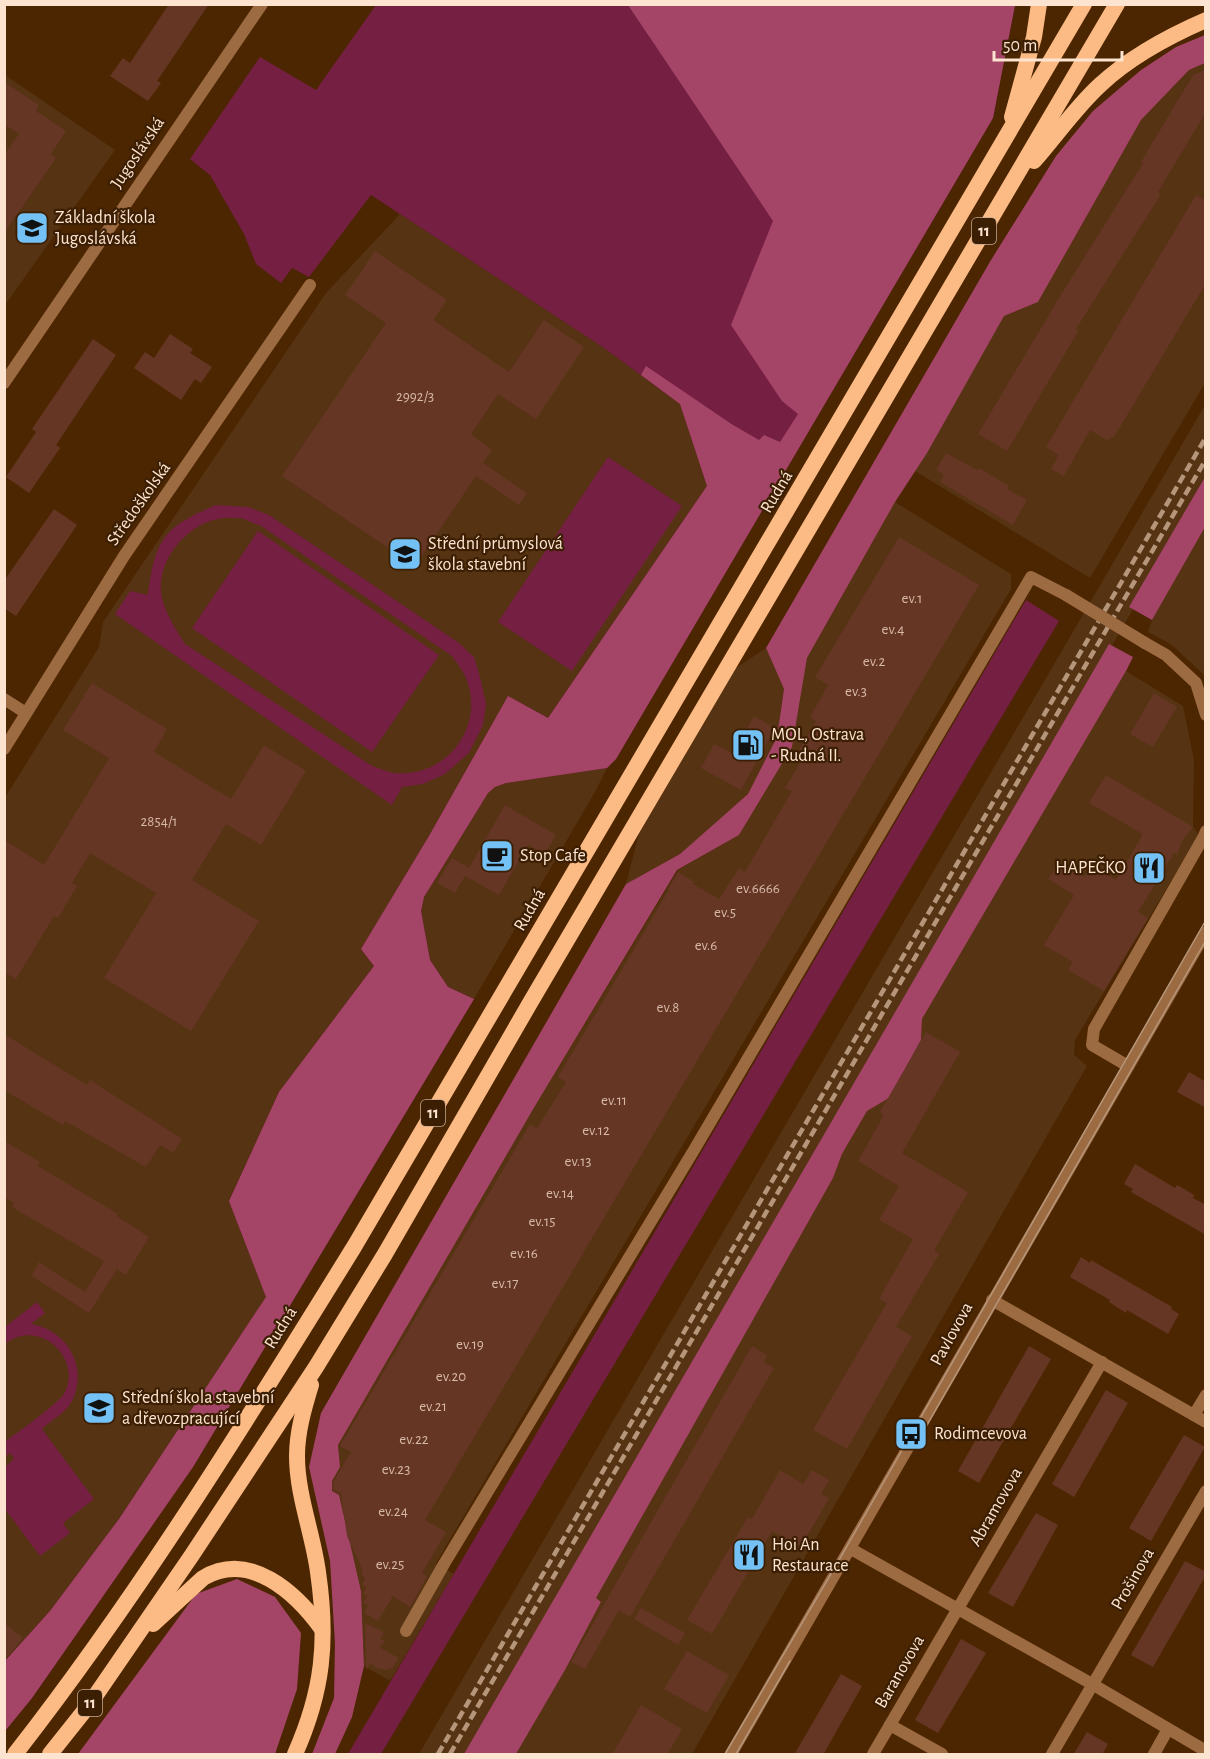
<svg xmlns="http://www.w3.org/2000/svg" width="1210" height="1759" viewBox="0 0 1210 1759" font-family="'Alegreya Sans',sans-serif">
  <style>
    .built { fill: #553313 }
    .green { fill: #751f42; fill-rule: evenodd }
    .forest { fill: #a44567 }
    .building { fill: #663625 }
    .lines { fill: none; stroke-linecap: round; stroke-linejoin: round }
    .minor { stroke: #9d6b41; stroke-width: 12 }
    .trunk { stroke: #fcba84; stroke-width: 16 }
    .tram { stroke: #b5967b; stroke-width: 1.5 }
    .rail { stroke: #b5967b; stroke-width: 4.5; stroke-dasharray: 9 4.5; stroke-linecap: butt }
    .minor-bridge { stroke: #9d6b41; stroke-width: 12 }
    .labels { text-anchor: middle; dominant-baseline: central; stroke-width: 4.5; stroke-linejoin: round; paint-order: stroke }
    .number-label { font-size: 15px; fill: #d7b8a6 }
    .shield { fill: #3c1f03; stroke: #c3a993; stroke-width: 1.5 }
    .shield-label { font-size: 16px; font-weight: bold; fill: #fde4d1 }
    .street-label { font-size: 18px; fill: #fde4d1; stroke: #3c1f03 }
    .poi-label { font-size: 18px; fill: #fde4d1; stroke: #3c1f03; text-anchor: start }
  </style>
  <rect width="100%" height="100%" fill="#4c2600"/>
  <g class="built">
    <polygon points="1205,63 1205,383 1090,578 915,471 1004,316 1038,302 1141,120 1189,70"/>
    <polygon points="5,75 115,150 5,305"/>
    <polygon points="400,214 604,348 680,404 707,486 548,718 508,696 429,836 361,949 374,966 279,1092 229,1200 266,1297 119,1519 50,1611 5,1661 4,799 99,647 103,622 326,293"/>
    <polygon points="1205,405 1205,486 466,1754 419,1754"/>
    <polygon points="895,502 1011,574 1011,589 436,1563 454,1574 390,1681 364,1666 361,1591 332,1491 332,1481 340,1467 338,1445 535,1106 678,870 739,835 792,747 807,658"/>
    <polygon points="1205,527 1205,679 1204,675 1172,645 1148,632 1152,620"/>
    <polygon points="766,648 784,689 777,737 748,794 680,854 626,884 639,834 736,668"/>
    <polygon points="1126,671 1183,706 1194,760 1193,827 1199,835 1075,1040 1074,1055 1087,1066 692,1754 516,1754 565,1670 601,1602 595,1599 833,1178 842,1154 867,1111 889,1098 921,1040 922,1019"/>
    <polygon points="607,768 595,792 474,999 448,987 430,960 421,911 424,897 488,793 495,787 506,783"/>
  </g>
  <g class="green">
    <polygon points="376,5 1015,5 993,118 616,759 607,768 506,783 495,787 488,793 424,897 421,911 430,960 448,987 474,999 193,1467 32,1698 5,1731 5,1661 50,1611 119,1519 266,1297 229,1201 279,1092 374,966 361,949 429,836 508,696 548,718 707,486 680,404 604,348 371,195 309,277 292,268 281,283 256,264 244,234 210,175 190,159 260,57 316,90"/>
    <polygon points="608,457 682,506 572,671 498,622"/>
    <path d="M216,505L248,507L269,515L459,643L474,657L480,677L486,704L483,725L469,753L445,774L423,784L402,787L392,805L115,614L130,591L148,595C155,539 164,527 216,505ZM241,518L261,526L452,656C456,662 462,669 465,676C487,724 448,778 395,773C387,772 379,768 372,766L185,644C176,629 166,615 162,598C154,564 185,525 218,519C225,517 234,518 241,518Z"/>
    <polygon points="258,531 439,655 372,752 192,628"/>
    <polygon points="1026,600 1059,621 381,1754 348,1754"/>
    <path d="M37,1302L45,1313L31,1324C67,1330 89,1367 72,1401C66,1413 51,1420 42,1429L94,1499L63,1523L70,1533L40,1556L5,1509V1467L14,1459L10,1453L5,1457V1442C16,1433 60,1403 65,1392C82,1359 40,1317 5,1344V1327Z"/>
  </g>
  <g class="forest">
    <polygon points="628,5 1015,5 993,118 616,759 607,768 506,783 495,787 488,793 424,897 421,911 430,960 448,987 474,999 193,1467 32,1698 5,1731 5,1661 50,1611 119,1519 266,1297 229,1201 279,1092 374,966 361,949 429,836 508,696 548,718 707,486 680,404 641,375 646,366 733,425 759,440 764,435 780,442 798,414 782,401 731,325 773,221"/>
    <polygon points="1205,35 1205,63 1189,70 1141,120 1038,302 1004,316 927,453 895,502 807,658 792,747 739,835 677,870 535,1106 338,1445 340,1467 332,1481 332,1491 339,1495 361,1591 364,1666 352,1717 335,1754 312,1754 334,1698 335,1644 330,1561 309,1467 321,1413 626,884 680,854 748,794 777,737 784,689 766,648 991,260 1056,156 1093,111 1141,70 1176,47"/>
    <polygon points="1205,477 1205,527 1152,620 1129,607"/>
    <polygon points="1109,644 1133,657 1126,671 922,1019 921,1040 889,1098 867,1111 842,1154 833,1178 596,1598 601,1602 565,1670 516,1754 464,1754"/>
    <polygon points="237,1579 275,1597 301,1633 297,1689 275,1754 78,1754 196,1594"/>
  </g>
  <g class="building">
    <polygon points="169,4 209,4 157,81 161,83 148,101 110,76 123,58 130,63"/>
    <polygon points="1206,70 1206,112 1158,192 1161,194 1076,329 1079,330 1007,451 978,434 1062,293 1143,163 1141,162 1193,75"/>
    <polygon points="4,82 39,105 36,111 66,131 51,154 56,158 4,233 4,155 19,134 4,124"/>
    <polygon points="1196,195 1206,201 1206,283 1114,437 1107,440 1090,430 1064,476 1051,469 1059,455 1046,447"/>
    <polygon points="375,251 447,300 433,320 509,372 544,320 584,347 536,419 498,394 471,434 492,450 483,463 527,493 519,505 476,476 415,566 282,476 386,323 345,295"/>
    <polygon points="170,334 193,349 190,353 212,367 201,383 195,379 181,400 134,368 145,352 154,358"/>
    <polygon points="93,339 116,355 56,445 60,448 29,493 6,477 36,432 32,429"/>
    <polygon points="946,453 977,470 979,468 1009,486 1007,489 1027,500 1013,525 940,482 944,475 936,470"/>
    <polygon points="54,509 77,525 16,616 4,608 4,581"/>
    <polygon points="899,537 979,585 425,1520 446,1532 422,1573 427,1577 410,1607 393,1596 378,1621 364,1613 368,1606 363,1603 367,1596 363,1594 366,1587 362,1585 365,1578 361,1575 363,1571 347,1536 341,1494 333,1489 333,1482 351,1452 340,1446 530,1124 537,1128 566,1082 558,1077 669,890 668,889 678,872 695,882 693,884 719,899 739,868 745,872 792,791 785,788 804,756 798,752 816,721 810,717 828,685 815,677"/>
    <polygon points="92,683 167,729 154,752 231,799 264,745 306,771 261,845 226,824 192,880 259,921 191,1031 104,978 156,893 90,853 72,883 77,886 58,918 54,916 16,979 4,972 4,840 44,865 109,758 63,730"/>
    <polygon points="1154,693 1177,707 1153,747 1130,734"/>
    <polygon points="754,716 775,728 741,790 701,768 714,744 733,754"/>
    <polygon points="1106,775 1193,827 1182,841 1177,855 1174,853 1138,912 1148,918 1104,991 1068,970 1073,962 1044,945 1074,895 1048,879 1059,862 1085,877 1091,866 1116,880 1143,834 1089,803"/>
    <polygon points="505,805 556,835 545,854 528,845 499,895 465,876 455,893 437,883 452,858 469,868"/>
    <polygon points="926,1032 960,1052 902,1153 968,1192 934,1251 939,1254 896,1327 912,1336 847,1449 813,1430 887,1303 879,1299 913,1239 879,1220 899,1186 858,1161 884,1115 880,1112"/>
    <polygon points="4,1034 87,1085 90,1080 182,1139 173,1153 160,1145 146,1167 65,1121 63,1125 4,1090"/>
    <polygon points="1189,1072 1206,1082 1206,1108 1177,1092"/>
    <polygon points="4,1141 40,1162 38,1166 118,1214 116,1216 149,1237 126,1275 117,1269 89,1313 32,1276 39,1262 85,1292 104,1261 12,1207 14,1203 4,1197"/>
    <polygon points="1135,1164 1175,1188 1177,1185 1186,1190 1194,1195 1193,1198 1206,1205 1206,1235 1131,1192 1133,1189 1124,1184"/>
    <polygon points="1081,1257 1090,1263 1091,1260 1172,1307 1171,1309 1179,1314 1168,1334 1127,1310 1126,1313 1109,1302 1110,1300 1070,1277"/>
    <polygon points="752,1346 767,1355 764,1362 774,1368 630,1617 619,1610 585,1669 571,1662"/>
    <polygon points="1029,1346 1051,1359 979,1483 958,1471"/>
    <polygon points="1106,1390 1128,1403 1074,1497 1052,1484"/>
    <polygon points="1184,1435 1205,1447 1151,1541 1129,1528"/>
    <polygon points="780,1470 803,1484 812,1470 829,1480 821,1494 829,1498 801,1547 772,1531 712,1634 687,1620 748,1517 752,1519"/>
    <polygon points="1036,1513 1058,1525 1013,1607 988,1593"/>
    <polygon points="1185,1561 1206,1572 1206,1575 1153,1667 1131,1655"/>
    <polygon points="641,1608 685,1633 678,1645 634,1619"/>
    <polygon points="4,1623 23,1638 4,1661"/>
    <polygon points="365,1623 384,1632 380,1639 385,1641 380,1648 399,1658 392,1668 386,1670 377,1668 371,1663 366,1670"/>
    <polygon points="961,1639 986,1653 938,1733 915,1720"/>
    <polygon points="687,1651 729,1675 707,1713 664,1689"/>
    <polygon points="841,1674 862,1686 823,1755 794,1755"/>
    <polygon points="641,1705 682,1729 667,1755 612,1755"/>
    <polygon points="1087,1732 1108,1744 1102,1755 1073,1755"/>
  </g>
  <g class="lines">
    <g class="minor">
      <polyline points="4,383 262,4"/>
      <polyline points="1145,643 1166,655 1196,683 1206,715"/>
      <polyline points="4,699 26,713"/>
      <polyline points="4,749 124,556 310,285"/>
      <polyline points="1128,1066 1092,1045 1094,1029 1203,838 1206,831"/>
      <polyline points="992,1300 1206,1422"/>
      <polyline points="1194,1415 1206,1395"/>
      <polyline points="851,1549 1092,1684 1206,1751"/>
      <polyline points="406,1631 444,1564 694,1150 1031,577 1066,595"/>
      <polyline points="890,1725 942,1754"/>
      <polyline points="731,1754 1206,932"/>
      <polyline points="873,1754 1102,1362"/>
      <polyline points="1052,1754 1206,1491"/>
      <polyline points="1154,1754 1168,1729"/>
    </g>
    <g class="trunk">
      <polyline points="1012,117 1034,37 1039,4"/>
      <path d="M1034,161C1056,136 1076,107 1100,85C1130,57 1169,36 1206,20"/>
      <path d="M153,1624L203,1578C250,1550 296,1593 322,1629"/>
      <path d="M15,1754C140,1594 247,1420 354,1247L1084,4"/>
      <polyline points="50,1754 89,1705 192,1555 316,1367 385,1254 530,1003 1117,4"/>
      <path d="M295,1754C323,1691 328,1641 318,1572C313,1534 297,1495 297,1456C297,1432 304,1408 311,1385"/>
    </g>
    <g class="tram">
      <polyline points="924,1430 1206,940"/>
      <polyline points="725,1754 835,1567 1206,920"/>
      <polyline points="736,1754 790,1661"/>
    </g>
    <g class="rail">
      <polyline points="438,1754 1206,437"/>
      <polyline points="450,1754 1206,459"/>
    </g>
    <polyline class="minor-bridge" points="1066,595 1145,643"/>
  </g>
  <defs>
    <g id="school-square" transform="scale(1.725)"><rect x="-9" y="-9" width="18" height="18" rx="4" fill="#73c1f5" stroke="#3c1f03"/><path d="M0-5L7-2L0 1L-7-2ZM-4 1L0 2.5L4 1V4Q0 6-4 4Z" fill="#111"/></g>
    <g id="fuel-square" transform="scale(1.725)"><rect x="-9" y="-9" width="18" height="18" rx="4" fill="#73c1f5" stroke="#3c1f03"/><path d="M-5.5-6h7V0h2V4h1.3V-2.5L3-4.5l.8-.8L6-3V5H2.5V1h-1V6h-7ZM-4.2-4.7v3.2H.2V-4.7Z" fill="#111"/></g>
    <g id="cafe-square" transform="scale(1.725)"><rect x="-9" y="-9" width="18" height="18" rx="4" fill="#73c1f5" stroke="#3c1f03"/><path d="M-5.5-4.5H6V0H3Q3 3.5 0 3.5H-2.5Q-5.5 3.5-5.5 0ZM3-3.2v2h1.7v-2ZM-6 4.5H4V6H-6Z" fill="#111"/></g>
    <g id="restaurant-square" transform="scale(1.725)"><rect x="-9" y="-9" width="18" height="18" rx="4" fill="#73c1f5" stroke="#3c1f03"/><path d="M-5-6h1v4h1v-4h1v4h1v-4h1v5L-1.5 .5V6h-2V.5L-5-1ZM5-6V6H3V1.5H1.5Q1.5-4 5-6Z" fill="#111"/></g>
    <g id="bus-square" transform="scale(1.725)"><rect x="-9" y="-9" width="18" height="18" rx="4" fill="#73c1f5" stroke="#3c1f03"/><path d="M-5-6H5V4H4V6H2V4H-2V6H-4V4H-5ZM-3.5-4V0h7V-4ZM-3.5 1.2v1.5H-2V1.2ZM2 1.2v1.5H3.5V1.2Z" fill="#111"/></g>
  </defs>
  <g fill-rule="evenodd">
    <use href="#school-square" x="32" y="228"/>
    <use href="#school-square" x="405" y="554"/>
    <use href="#fuel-square" x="748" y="745"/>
    <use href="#cafe-square" x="497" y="856"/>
    <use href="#restaurant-square" x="1149" y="868"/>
    <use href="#school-square" x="99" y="1408"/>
    <use href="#bus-square" x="911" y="1434"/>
    <use href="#restaurant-square" x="749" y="1555"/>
  </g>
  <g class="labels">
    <g class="number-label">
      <text x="415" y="396">2992/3</text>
      <text x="912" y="598">ev.1</text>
      <text x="893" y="629">ev.4</text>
      <text x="874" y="661">ev.2</text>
      <text x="856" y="691">ev.3</text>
      <text x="159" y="821">2854/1</text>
      <text x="758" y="888">ev.6666</text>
      <text x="725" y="912">ev.5</text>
      <text x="706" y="945">ev.6</text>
      <text x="668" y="1007">ev.8</text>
      <text x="614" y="1100">ev.11</text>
      <text x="596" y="1130">ev.12</text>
      <text x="578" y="1161">ev.13</text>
      <text x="560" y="1193">ev.14</text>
      <text x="542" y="1221">ev.15</text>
      <text x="524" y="1253">ev.16</text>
      <text x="505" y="1283">ev.17</text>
      <text x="470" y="1344">ev.19</text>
      <text x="451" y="1376">ev.20</text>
      <text x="433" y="1406">ev.21</text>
      <text x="414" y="1439">ev.22</text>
      <text x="396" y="1469">ev.23</text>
      <text x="393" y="1511">ev.24</text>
      <text x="390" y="1564">ev.25</text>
    </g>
    <g class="shield">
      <rect x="972" y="218" width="24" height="26" rx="4.5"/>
      <rect x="421" y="1100" width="24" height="26" rx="4.5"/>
      <rect x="78" y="1690" width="24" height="26" rx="4.5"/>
    </g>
    <g class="shield-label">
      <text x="984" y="231">11</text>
      <text x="433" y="1113">11</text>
      <text x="90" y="1703">11</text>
    </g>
    <g class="street-label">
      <text transform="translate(138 153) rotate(-56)">Jugoslávská</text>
      <text transform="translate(777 492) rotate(-59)">Rudná</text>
      <text transform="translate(139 504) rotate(-55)">Středoškolská</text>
      <text transform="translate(530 910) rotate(-60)">Rudná</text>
      <text transform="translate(281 1328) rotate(-58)">Rudná</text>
      <text transform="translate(952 1334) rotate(-61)">Pavlovova</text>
      <text transform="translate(996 1507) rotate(-60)">Abramovova</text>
      <text transform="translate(1133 1579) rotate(-60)">Prošinova</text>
      <text transform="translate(900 1672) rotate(-60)">Baranovova</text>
    </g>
    <g class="poi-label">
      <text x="55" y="218">Základní škola<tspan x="55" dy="21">Jugoslávská</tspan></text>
      <text x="428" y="544">Střední průmyslová<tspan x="428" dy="21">škola stavební</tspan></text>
      <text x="771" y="735">MOL, Ostrava<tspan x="771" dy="21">- Rudná II.</tspan></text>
      <text x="520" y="856">Stop Cafe</text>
      <text x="1126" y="868" text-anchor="end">HAPEČKO</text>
      <text x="122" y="1398">Střední škola stavební<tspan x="122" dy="21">a dřevozpracující</tspan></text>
      <text x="934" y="1434">Rodimcevova</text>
      <text x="772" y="1545">Hoi An<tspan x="772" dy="21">Restaurace</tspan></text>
    </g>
  </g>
  <rect width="1210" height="1759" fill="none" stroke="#fde4d1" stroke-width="12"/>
  <path d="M994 51v9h128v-9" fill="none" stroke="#fde4d1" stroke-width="3"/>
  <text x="1003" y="51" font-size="18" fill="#fde4d1" stroke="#3c1f03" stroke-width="4.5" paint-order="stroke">50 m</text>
</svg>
